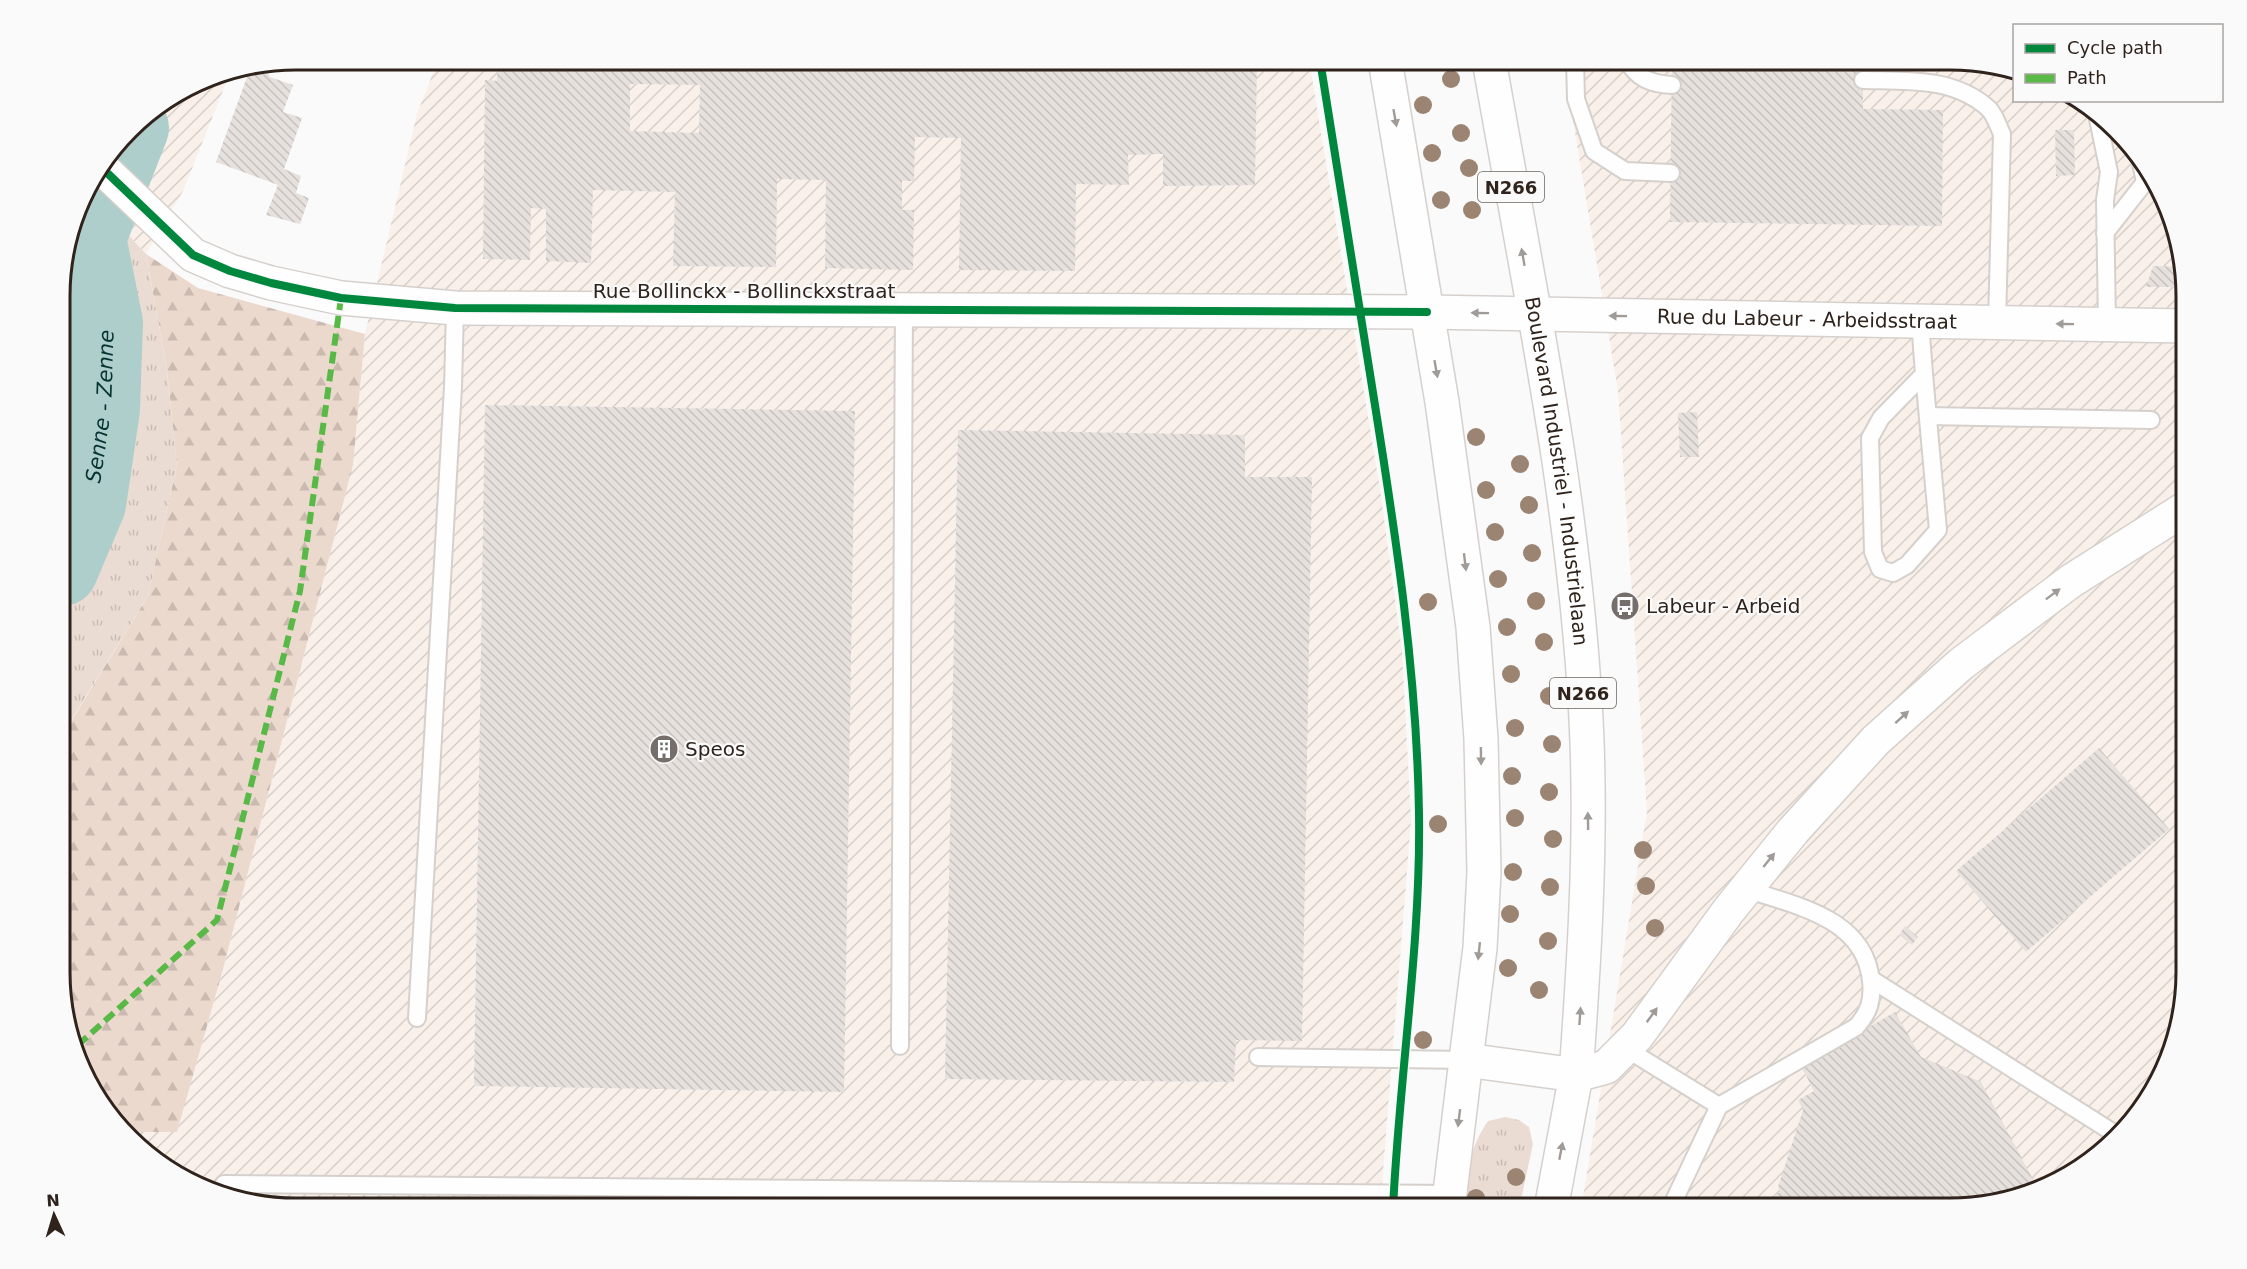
<svg xmlns="http://www.w3.org/2000/svg" width="2247" height="1269" viewBox="0 0 2247 1269" font-family="'DejaVu Sans',sans-serif">
  <style>
    .industrial { fill: url(#industrial-furrows) }
    .grass { fill: url(#grass-tufts) }
    .forest { fill: url(#forest-firs) }
    .lines { fill: none; stroke-linecap: round; stroke-linejoin: round }
    .river { stroke: #aececb; stroke-width: 72 }
    .building { fill: url(#building-back-hatch); fill-rule: evenodd }
    .service-casing { stroke: #d6d0cc; stroke-width: 20 }
    .minor-casing { stroke: #d6d0cc; stroke-width: 36 }
    .primary-casing { stroke: #d6d0cc; stroke-width: 36 }
    .trunk-casing { stroke: #d6d0cc; stroke-width: 36 }
    .service { stroke: #fefefe; stroke-width: 16 }
    .minor { stroke: #fefefe; stroke-width: 33 }
    .primary { stroke: #fefefe; stroke-width: 33 }
    .trunk { stroke: #fefefe; stroke-width: 33 }
    .quiet { stroke: #58b947; stroke-width: 6; stroke-dasharray: 12 6; stroke-linecap: butt }
    .cycleway-casing { stroke: #fafafa; stroke-width: 11 }
    .cycleway { stroke: #00873e; stroke-width: 8 }
    .tree { fill: #9c8472 }
    .oneway { fill: #a19b98 }
    .labels { text-anchor: middle; dominant-baseline: central; stroke-width: 4.5; stroke-linejoin: round; paint-order: stroke }
    .shield { fill: #fafafa; stroke: #6c645f; stroke-width: 1.5 }
    .shield-label { font-size: 18px; font-weight: bold; fill: #2f231c }
    .street-label { font-size: 20px; fill: #2f231c; stroke: #fafafa }
    .poi-label { font-size: 20px; fill: #2f231c; stroke: #fafafa; text-anchor: start }
    .water-label { font-size: 21px; font-style: italic; fill: #073533; stroke: #fafafa }
    .rim { fill: none; stroke: #2f231c; stroke-width: 3 }
  </style>
  <defs>
    <pattern id="industrial-furrows" width="10" height="10" patternUnits="userSpaceOnUse" patternTransform="scale(1.5)"><rect width="10" height="10" fill="#f9f0ea"/><path d="M-1 1l2-2M0 10L10 0M9 11l2-2" fill="none" stroke="#d6cec8"/></pattern>
    <pattern id="grass-tufts" width="24" height="20" patternUnits="userSpaceOnUse" patternTransform="scale(1.5)"><rect width="24" height="20" fill="#ebdcd3"/><path d="M3 7l-1-3M5 7V3M7 7l1-3M15 17l-1-3M17 17v-4M19 17l1-3" fill="none" stroke="#cabcb5"/></pattern>
    <pattern id="forest-firs" width="22" height="20" patternUnits="userSpaceOnUse" patternTransform="scale(1.5)"><rect width="22" height="20" fill="#ecd9ce"/><path d="M5 1l3.5 6h-7zM16 11l3.5 6h-7z" fill="#cbbab0"/></pattern>
    <pattern id="building-back-hatch" width="6" height="6" patternUnits="userSpaceOnUse" patternTransform="scale(1.5)"><rect width="6" height="6" fill="#e7e1de"/><path d="M-1 5l2 2M0 0l6 6M5-1l2 2" fill="none" stroke="#c6c1be"/></pattern>
  </defs>
  <rect width="100%" height="100%" fill="#fafafa"/>
  <g class="industrial">
    <polygon points="438,60 1309,60 1380,489 1402,651 1411,821 1380,1209 296,1209 235,1201 178,1178 130,1132 177,1132 222,973 353,465 365,334 417,114"/>
    <polygon points="1563,60 1951,60 2012,68 2014,100 2078,101 2147,165 2175,221 2186,280 2187,988 2156,1091 2118,1140 2069,1177 1966,1209 1581,1209 1647,812 1618,391"/>
    <polygon points="230,73 183,191 146,254 86,189 140,119 206,78"/>
  </g>
  <g class="grass">
    <polygon points="86,189 146,254 167,369 177,465 148,596 62,735 62,266"/>
    <path d="M1505,1117L1519,1120L1529,1127L1533,1144L1519,1209H1462C1466,1176 1469,1148 1488,1121Z"/>
  </g>
  <polygon class="forest" points="146,254 198,288 365,334 353,465 222,973 177,1132 130,1132 100,1104 62,1003 62,736 148,596 177,465 167,369"/>
  <g class="lines">
    <path class="river" id="s1" d="M62,570L90,504L104,409L107,323L90,238L133,128"/>
  </g>
  <g class="building">
    <path d="M498,60H1257L1255,185L1163,186V154L1128,155L1129,185L1076,184L1075,271L959,270L961,138L915,137L914,181H902V210H914L913,270L825,268L826,180L777,179L776,267L673,266L675,192L593,190L591,263L546,261V209L531,208L530,260L483,259L485,80L497,81ZM630,84L700,85L699,133L630,131Z"/>
    <polygon points="1672,60 1863,60 1863,109 1943,110 1942,226 1670,222"/>
    <polygon points="264,66 270,77 293,85 283,112 302,118 284,169 301,176 296,193 309,198 300,224 266,215 278,185 216,162 250,69"/>
    <polygon points="2055,130 2074,130 2075,175 2056,176"/>
    <polygon points="2153,266 2184,267 2186,287 2146,287"/>
    <polygon points="485,405 855,411 844,1092 474,1086"/>
    <polygon points="1697,412 1699,457 1680,457 1678,413"/>
    <polygon points="958,430 1245,435 1245,477 1312,477 1302,1041 1236,1040 1234,1082 945,1079"/>
    <polygon points="2099,748 2169,829 2026,952 1956,871"/>
    <polygon points="1905,926 1918,937 1912,945 1899,935"/>
    <polygon points="1895,1012 1921,1057 1981,1082 2036,1185 1966,1209 1750,1209 1780,1192 1778,1187 1803,1110 1798,1100 1814,1091 1801,1066"/>
  </g>
  <g class="lines">
    <g class="service-casing">
      <g id="service">
        <polyline points="1575,60 1576,99 1594,151 1625,171 1671,173"/>
        <path d="M1627,60C1637,79 1652,84 1672,85"/>
        <path d="M1863,80C1907,81 1954,77 1989,109C1995,115 1998,126 2002,134L1997,322"/>
        <polyline points="2098,119 2109,172 2105,200 2107,325"/>
        <polyline points="2105,233 2145,182 2140,158"/>
        <polyline points="1920,321 1924,374 1881,418 1870,438 1873,552 1880,569 1893,573 1907,565 1938,530 1924,374"/>
        <polyline points="1928,416 2151,420"/>
        <polyline points="1871,979 2120,1137"/>
        <polyline points="417,1018 453,387 455,308"/>
        <polyline points="900,1046 904,308"/>
        <polyline points="1625,1048 1719,1106 1670,1209"/>
        <polyline points="1258,1057 1466,1060"/>
        <path d="M1719,1106L1856,1027C1869,1013 1873,1000 1871,981C1865,918 1796,906 1746,889"/>
        <polyline points="224,1184 1450,1194"/>
      </g>
    </g>
    <g class="minor-casing">
      <polyline id="minor" points="102,168 193,255 230,271 271,283 341,298 455,308 1427,312"/>
    </g>
    <g class="primary-casing">
      <g id="primary">
        <polyline points="1385,60 1442,402 1473,627 1481,739 1484,872 1480,948 1466,1060 1576,1075 1606,1067 1637,1036 1729,910 1793,831 1876,740 1961,664 2071,581 2186,508"/>
        <path id="s2" d="M1489,60C1528,285 1578,512 1587,741C1591,853 1584,963 1576,1075"/>
        <path id="s3" d="M1427,312L2186,326"/>
      </g>
    </g>
    <g class="trunk-casing">
      <g id="trunk">
        <polyline points="1448,1209 1466,1060"/>
        <polyline points="1551,1209 1576,1075"/>
      </g>
    </g>
    <use href="#service" class="service"/>
    <use href="#minor" class="minor"/>
    <use href="#primary" class="primary"/>
    <use href="#trunk" class="trunk"/>
    <polyline class="quiet" points="78,1045 217,920 300,591 341,298"/>
    <g class="cycleway-casing">
      <g id="cycleway">
        <path d="M1320,60C1338,173 1356,286 1374,399C1396,537 1417,674 1419,814C1421,945 1399,1078 1393,1209"/>
        <polyline points="102,168 193,255 230,271 271,283 341,298 455,308 1427,312"/>
      </g>
    </g>
    <use href="#cycleway" class="cycleway"/>
  </g>
  <g class="tree">
    <circle cx="1451" cy="79" r="9"/>
    <circle cx="1423" cy="105" r="9"/>
    <circle cx="1461" cy="133" r="9"/>
    <circle cx="1432" cy="153" r="9"/>
    <circle cx="1469" cy="168" r="9"/>
    <circle cx="1441" cy="200" r="9"/>
    <circle cx="1472" cy="210" r="9"/>
    <circle cx="1476" cy="437" r="9"/>
    <circle cx="1520" cy="464" r="9"/>
    <circle cx="1486" cy="490" r="9"/>
    <circle cx="1529" cy="505" r="9"/>
    <circle cx="1495" cy="532" r="9"/>
    <circle cx="1532" cy="553" r="9"/>
    <circle cx="1498" cy="579" r="9"/>
    <circle cx="1536" cy="601" r="9"/>
    <circle cx="1428" cy="602" r="9"/>
    <circle cx="1507" cy="627" r="9"/>
    <circle cx="1544" cy="642" r="9"/>
    <circle cx="1511" cy="674" r="9"/>
    <circle cx="1549" cy="696" r="9"/>
    <circle cx="1515" cy="728" r="9"/>
    <circle cx="1552" cy="744" r="9"/>
    <circle cx="1512" cy="776" r="9"/>
    <circle cx="1549" cy="792" r="9"/>
    <circle cx="1515" cy="818" r="9"/>
    <circle cx="1438" cy="824" r="9"/>
    <circle cx="1553" cy="839" r="9"/>
    <circle cx="1643" cy="850" r="9"/>
    <circle cx="1513" cy="872" r="9"/>
    <circle cx="1646" cy="886" r="9"/>
    <circle cx="1550" cy="887" r="9"/>
    <circle cx="1510" cy="914" r="9"/>
    <circle cx="1655" cy="928" r="9"/>
    <circle cx="1548" cy="941" r="9"/>
    <circle cx="1508" cy="968" r="9"/>
    <circle cx="1539" cy="990" r="9"/>
    <circle cx="1423" cy="1040" r="9"/>
    <circle cx="1516" cy="1177" r="9"/>
    <circle cx="1476" cy="1198" r="9"/>
  </g>
  <defs><path id="oneway-solid" d="M-6-.8H1V-3.2L6.5 0L1 3.2V.8H-6Z" transform="scale(1.5)"/></defs>
  <g class="oneway">
    <use href="#oneway-solid" transform="translate(1395 118) rotate(80)"/>
    <use href="#oneway-solid" transform="translate(1523 257) rotate(-100)"/>
    <use href="#oneway-solid" transform="translate(1480 313) rotate(-179)"/>
    <use href="#oneway-solid" transform="translate(1618 316) rotate(-179)"/>
    <use href="#oneway-solid" transform="translate(2065 324) rotate(-179)"/>
    <use href="#oneway-solid" transform="translate(1436 369) rotate(80)"/>
    <use href="#oneway-solid" transform="translate(1465 562) rotate(83)"/>
    <use href="#oneway-solid" transform="translate(2053 594) rotate(-37)"/>
    <use href="#oneway-solid" transform="translate(1902 717) rotate(-42)"/>
    <use href="#oneway-solid" transform="translate(1481 756) rotate(89)"/>
    <use href="#oneway-solid" transform="translate(1588 821) rotate(-91)"/>
    <use href="#oneway-solid" transform="translate(1769 860) rotate(-51)"/>
    <use href="#oneway-solid" transform="translate(1479 951) rotate(96)"/>
    <use href="#oneway-solid" transform="translate(1652 1015) rotate(-54)"/>
    <use href="#oneway-solid" transform="translate(1580 1016) rotate(-86)"/>
    <use href="#oneway-solid" transform="translate(1459 1118) rotate(97)"/>
    <use href="#oneway-solid" transform="translate(1561 1151) rotate(-79)"/>
  </g>
  <defs>
    <g id="bus-disc" transform="scale(1.5)"><circle r="9.5" fill="#766e6a" stroke="#fafafa"/><path d="M-5-6H5V4H4V6H2V4H-2V6H-4V4H-5ZM-3.5-4V0h7V-4ZM-3.5 1.2v1.5H-2V1.2ZM2 1.2v1.5H3.5V1.2Z" fill="#fff"/></g>
    <g id="building-disc" transform="scale(1.5)"><circle r="9.5" fill="#766e6a" stroke="#fafafa"/><path d="M-4-6H4V6H1V3H-1V6H-4ZM-2.5-4.3h1.7v1.8h-1.7ZM.8-4.3h1.7v1.8H.8ZM-2.5-1h1.7V.8h-1.7ZM.8-1h1.7V.8H.8Z" fill="#fff"/></g>
  </defs>
  <g fill-rule="evenodd">
    <use href="#bus-disc" x="1625" y="606"/>
    <use href="#building-disc" x="664" y="749"/>
  </g>
  <g class="labels">
    <g class="shield">
      <rect x="1478" y="172" width="66" height="30" rx="4.5"/>
      <rect x="1550" y="678" width="66" height="30" rx="4.5"/>
    </g>
    <g class="shield-label">
      <text x="1511" y="187">N266</text>
      <text x="1583" y="693">N266</text>
    </g>
    <g class="street-label">
      <text x="744" y="291">Rue Bollinckx - Bollinckxstraat</text>
      <text stroke="none"><textPath href="#s3" startOffset="380">Rue du Labeur - Arbeidsstraat</textPath></text>
      <text stroke="none"><textPath href="#s2" startOffset="417">Boulevard Industriel - Industrielaan</textPath></text>
    </g>
    <g class="poi-label">
      <text x="1646" y="606">Labeur - Arbeid</text>
      <text x="685" y="749">Speos</text>
    </g>
    <g class="water-label">
      <text stroke="none"><textPath href="#s1" startOffset="170">Senne - Zenne</textPath></text>
    </g>
  </g>
  <path d="M0 0H2247V1269H0ZM296 70H1950A226 226 0 0 1 2176 296V972A226 226 0 0 1 1950 1198H296A226 226 0 0 1 70 972V296A226 226 0 0 1 296 70Z" fill="#fafafa" fill-rule="evenodd"/>
  <path class="rim" d="M296 70H1950A226 226 0 0 1 2176 296V972A226 226 0 0 1 1950 1198H296A226 226 0 0 1 70 972V296A226 226 0 0 1 296 70Z"/>
  <rect x="2013" y="24" width="210" height="78" fill="#fafafa" stroke="#a9a4a1" stroke-width="1.5"/>
  <rect x="2025" y="44" width="30" height="9" fill="#00873e" stroke="#a9a4a1" stroke-width="1.5"/>
  <text x="2067" y="54" font-size="18" fill="#2f231c">Cycle path</text>
  <rect x="2025" y="74" width="30" height="9" fill="#58b947" stroke="#a9a4a1" stroke-width="1.5"/>
  <text x="2067" y="84" font-size="18" fill="#2f231c">Path</text>
  <g transform="translate(54 1215) rotate(356)" stroke="#fafafa" stroke-width="4.5" paint-order="stroke">
  <path d="M0-4.5L10 22L0 15L-10 22Z" fill="#2f231c"/>
  <text y="-9" font-size="16" font-weight="bold" text-anchor="middle" fill="#2f231c">N</text>
  </g>
</svg>
